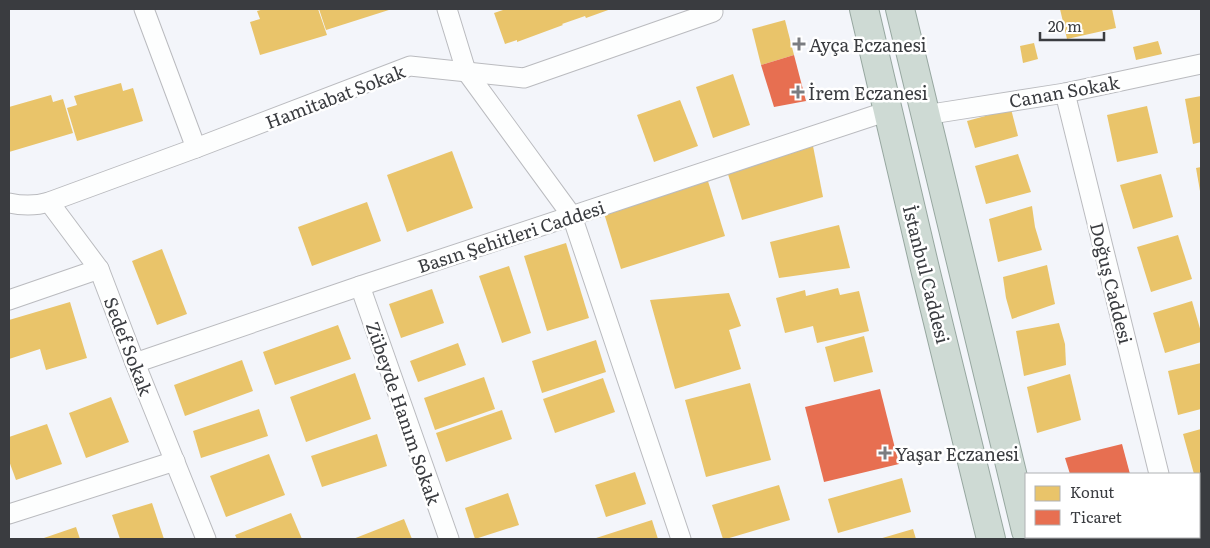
<svg xmlns="http://www.w3.org/2000/svg" width="1210" height="548" viewBox="0 0 1210 548" font-family="Literata,serif">
  <style>
    .homes { fill: #e9c46a }
    .shops { fill: #e76f51 }
    .lines { fill: none; stroke-linecap: round; stroke-linejoin: round }
    .minor-casing { stroke: #babbbf; stroke-width: 21 }
    .trunk-casing { stroke: #97a7a0; stroke-width: 30 }
    .minor { stroke: #fdfefe; stroke-width: 19 }
    .trunk { stroke: #cedad4; stroke-width: 28 }
    .poi-dot { fill: #7b7d81; stroke: #fff; stroke-width: 2 }
    .labels { text-anchor: middle; dominant-baseline: central; stroke-width: 5; stroke-linejoin: round; paint-order: stroke }
    .poi-label { font-size: 18px; fill: #3a3c40; stroke: #fff; text-anchor: start }
    .street-label { font-size: 18px; fill: #3a3c40; stroke: #fff }
  </style>
  <rect width="100%" height="100%" fill="#f3f5fa"/>
  <g class="homes">
    <polygon points="264,9 318,9 327,35 260,55 250,22 260,19 257,11"/>
    <polygon points="319,9 392,9 326,30"/>
    <polygon points="506,9 611,9 586,18 585,16 562,24 563,25 517,42 517,40 505,44 494,13"/>
    <polygon points="1060,9 1112,9 1116,28 1067,39"/>
    <polygon points="785,20 794,55 761,65 752,29"/>
    <polygon points="1158,41 1162,54 1136,60 1133,47"/>
    <polygon points="1034,43 1038,59 1023,63 1020,46"/>
    <polygon points="733,74 750,125 713,138 696,87"/>
    <polygon points="121,83 123,91 133,88 143,121 77,141 67,108 77,105 74,96"/>
    <polygon points="51,95 53,102 63,99 73,133 9,152 9,107"/>
    <polygon points="1201,96 1201,142 1193,144 1185,99"/>
    <polygon points="680,100 698,146 654,162 637,115"/>
    <polygon points="1147,106 1158,153 1117,162 1107,115"/>
    <polygon points="1011,109 1018,136 975,148 967,121"/>
    <polygon points="813,146 823,197 742,220 727,171"/>
    <polygon points="452,151 473,208 407,232 387,175"/>
    <polygon points="1018,154 1031,192 986,204 975,166"/>
    <polygon points="1201,167 1201,191 1200,191 1196,168"/>
    <polygon points="1161,174 1173,217 1133,229 1120,185"/>
    <polygon points="707,178 725,236 621,269 603,210"/>
    <polygon points="367,202 381,241 312,266 298,227"/>
    <polygon points="1032,206 1035,227 1042,250 998,262 989,219"/>
    <polygon points="839,225 850,268 779,278 770,242"/>
    <polygon points="1178,235 1192,279 1151,292 1137,247"/>
    <polygon points="566,243 589,318 547,331 524,256"/>
    <polygon points="162,249 187,314 157,325 132,261"/>
    <polygon points="1047,265 1055,304 1012,319 1006,298 1003,277"/>
    <polygon points="509,266 531,333 502,343 479,276"/>
    <polygon points="838,288 840,295 859,291 869,331 817,343 813,326 785,333 776,298 805,290 806,296"/>
    <polygon points="432,289 444,323 401,338 389,304"/>
    <polygon points="729,293 741,326 729,330 741,369 675,389 650,300"/>
    <polygon points="1192,301 1201,332 1201,342 1165,353 1153,313"/>
    <polygon points="70,302 87,358 46,370 40,349 9,359 9,320"/>
    <polygon points="1059,323 1065,344 1066,365 1024,376 1016,331"/>
    <polygon points="338,325 351,359 275,385 263,352"/>
    <polygon points="864,336 873,372 834,382 825,347"/>
    <polygon points="596,340 606,372 542,393 532,361"/>
    <polygon points="458,343 466,365 418,382 410,361"/>
    <polygon points="242,360 253,391 185,416 174,385"/>
    <polygon points="1201,363 1201,409 1178,415 1168,371"/>
    <polygon points="355,373 371,419 306,442 290,397"/>
    <polygon points="1070,374 1081,420 1037,433 1027,387"/>
    <polygon points="484,377 495,409 435,430 424,398"/>
    <polygon points="603,378 615,412 555,433 543,399"/>
    <polygon points="750,383 771,460 706,477 685,400"/>
    <polygon points="111,397 129,442 86,458 69,413"/>
    <polygon points="259,409 268,436 201,458 193,431"/>
    <polygon points="502,410 512,439 446,462 436,433"/>
    <polygon points="47,424 62,464 16,480 9,461 9,437"/>
    <polygon points="1201,429 1201,501 1199,494 1199,474 1194,474 1183,434"/>
    <polygon points="377,434 387,466 322,487 311,456"/>
    <polygon points="269,454 285,495 226,517 210,476"/>
    <polygon points="635,472 646,504 606,517 595,485"/>
    <polygon points="902,478 911,512 838,533 828,499"/>
    <polygon points="779,485 790,520 726,539 723,539 712,505"/>
    <polygon points="508,493 519,525 475,539 465,508"/>
    <polygon points="152,503 164,539 120,539 112,515"/>
    <polygon points="291,513 302,539 237,539 235,535"/>
    <polygon points="404,519 412,539 353,539"/>
    <polygon points="652,520 658,539 593,539"/>
    <polygon points="76,527 80,539 41,539"/>
    <polygon points="913,529 916,539 879,539"/>
  </g>
  <g class="shops">
    <polygon points="794,55 806,101 774,107 761,65"/>
    <polygon points="880,389 899,464 824,482 805,407"/>
    <polygon points="1122,444 1130,474 1070,474 1065,458"/>
    <polygon points="1086,537 1148,537 1141,539 1087,539"/>
  </g>
  <g class="lines">
    <g class="minor-casing">
      <g id="minor">
        <polyline points="144,9 196,148"/>
        <polyline points="447,9 466,71 572,216 681,539"/>
        <polyline points="1065,93 1159,474"/>
        <polyline points="925,115 1065,93 1201,64"/>
        <polyline points="49,202 196,148 410,66 524,78 713,12"/>
        <path d="M9,203C23,206 36,206 49,202L99,269L135,363L206,539"/>
        <polyline points="360,286 449,539"/>
        <polyline points="9,300 99,269"/>
        <polyline points="135,363 360,286 888,111"/>
        <polyline points="9,514 175,461"/>
        <polyline points="1186,539 1198,537"/>
      </g>
    </g>
    <g class="trunk-casing">
      <g id="trunk">
        <polyline points="864,9 926,273 991,539"/>
        <polyline points="900,9 1026,531"/>
      </g>
    </g>
    <use href="#minor" class="minor"/>
    <use href="#trunk" class="trunk"/>
  </g>
  <g class="poi-dot">
    <path d="M796.5 36.5h5v5h5v5h-5v5h-5v-5h-5v-5h5z"/>
    <path d="M795.5 84.5h5v5h5v5h-5v5h-5v-5h-5v-5h5z"/>
    <path d="M882.5 445.5h5v5h5v5h-5v5h-5v-5h-5v-5h5z"/>
  </g>
  <g class="labels">
    <g class="poi-label">
      <text x="809" y="44">Ayça Eczanesi</text>
      <text x="808" y="92">İrem Eczanesi</text>
      <text x="895" y="453">Yaşar Eczanesi</text>
    </g>
    <g class="street-label">
      <text transform="translate(1064 91) rotate(-10)">Canan Sokak</text>
      <text transform="translate(335 96) rotate(-21)">Hamitabat Sokak</text>
      <text transform="translate(511 236) rotate(-18)">Basın Şehitleri Caddesi</text>
      <text transform="translate(927 274) rotate(76)">İstanbul Caddesi</text>
      <text transform="translate(1112 283) rotate(76)">Doğuş Caddesi</text>
      <text transform="translate(129 346) rotate(69)">Sedef Sokak</text>
      <text transform="translate(404 413) rotate(71)">Zübeyde Hanım Sokak</text>
    </g>
  </g>
  <rect width="1210" height="548" fill="none" stroke="#3a3c40" stroke-width="20"/>
  <rect x="1025" y="473" width="175" height="65" fill="#ffffff" stroke="#b0b1b3"/>
  <rect x="1035" y="486" width="25" height="15" fill="#e9c46a" stroke="#b0b1b3"/>
  <text x="1070" y="498" font-size="15" fill="#3a3c40">Konut</text>
  <rect x="1035" y="510" width="25" height="15" fill="#e76f51" stroke="#b0b1b3"/>
  <text x="1070" y="523" font-size="15" fill="#3a3c40">Ticaret</text>
  <path d="M1040 32v8h64v-8" fill="none" stroke="#3a3c40" stroke-width="2.5"/>
  <text x="1048" y="32" font-size="15" fill="#3a3c40" stroke="#ffffff" stroke-width="4" paint-order="stroke">20 m</text>
</svg>
